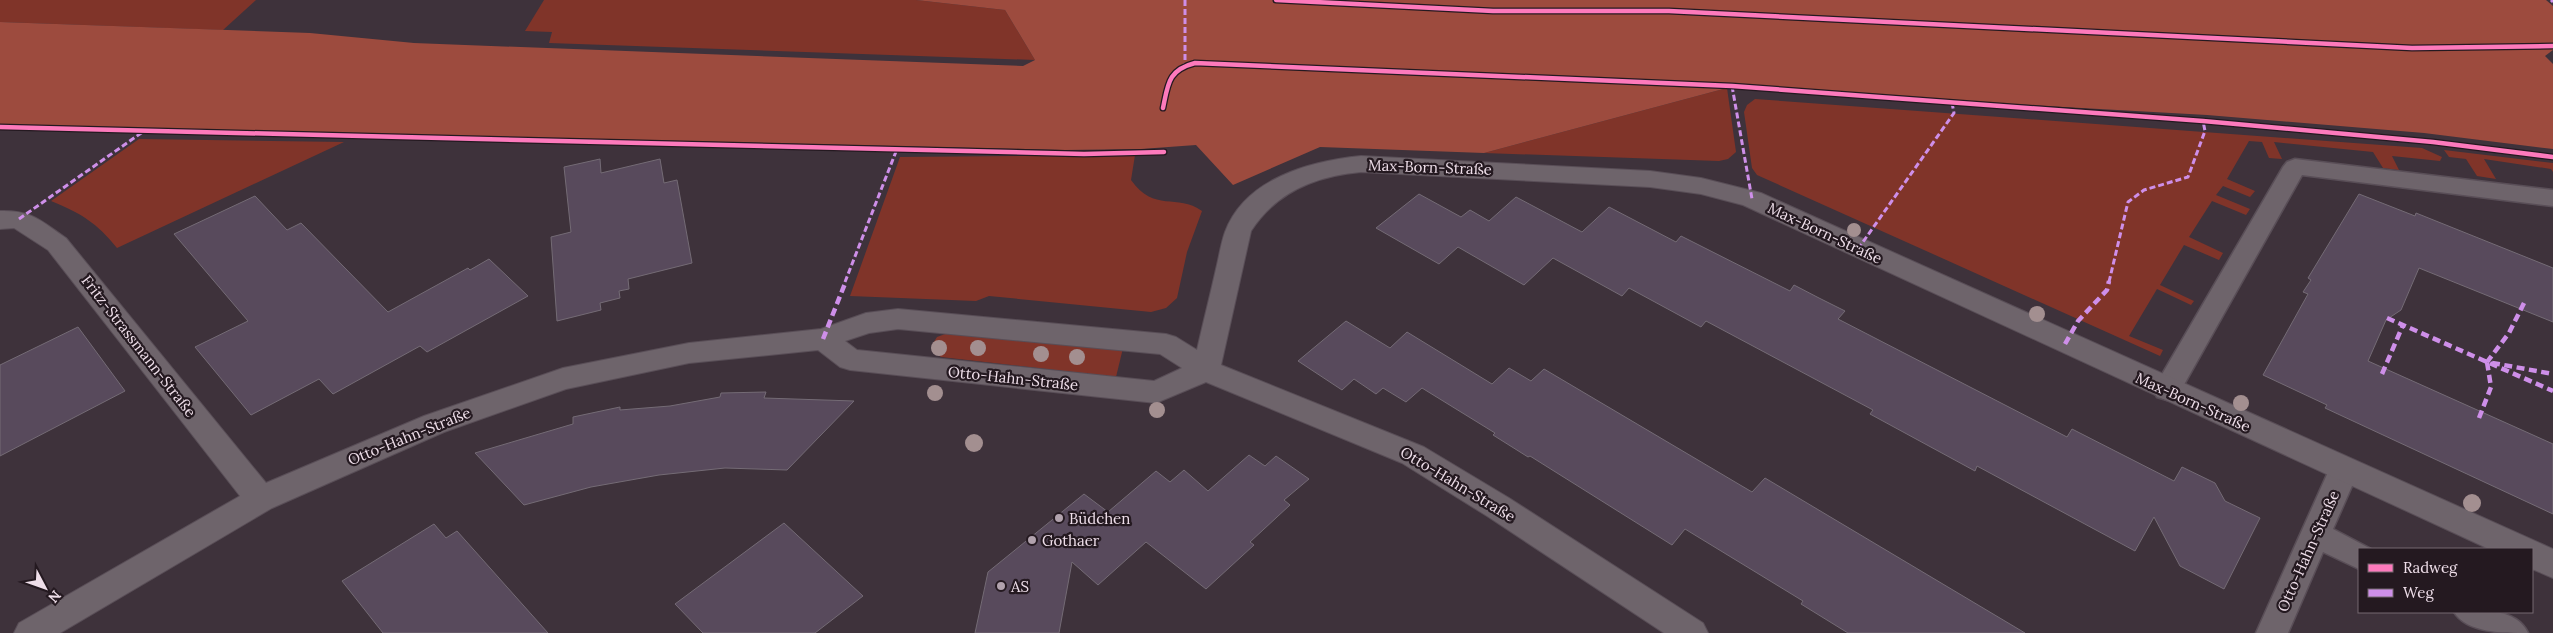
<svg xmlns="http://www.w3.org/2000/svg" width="2553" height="633" viewBox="0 0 2553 633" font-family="Lora,serif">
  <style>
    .green { fill: #803429 }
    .forest { fill: #9d4b3e }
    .building { fill: #584a5c; stroke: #746b75 }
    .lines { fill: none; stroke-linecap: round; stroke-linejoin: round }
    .service-casing { stroke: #594e57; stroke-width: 3 }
    .minor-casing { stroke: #594e57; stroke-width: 2 }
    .service { fill: #6e646b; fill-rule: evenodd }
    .minor { fill: #6e646b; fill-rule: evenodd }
    .quiet-far1 { stroke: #ce8fe9; stroke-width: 3; stroke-dasharray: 6 3; stroke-linecap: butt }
    .quiet { stroke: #ce8fe9; stroke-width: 4.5; stroke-dasharray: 8 4.5; stroke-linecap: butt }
    .cycleway-casing { stroke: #241920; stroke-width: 7 }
    .cycleway { stroke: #fd7abc; stroke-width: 4.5 }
    .tree { fill: #a38f90 }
    .poi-dot { fill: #b1a2ad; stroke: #241920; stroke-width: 2 }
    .labels { text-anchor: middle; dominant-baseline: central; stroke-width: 4.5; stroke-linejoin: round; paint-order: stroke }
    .street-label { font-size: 15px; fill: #efdfea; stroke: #241920 }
    .poi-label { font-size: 15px; fill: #efdfea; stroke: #241920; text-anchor: start }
  </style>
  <rect width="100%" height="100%" fill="#3e323b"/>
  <g class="green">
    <polygon points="0,0 256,0 223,30 0,22"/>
    <polygon points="544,0 916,0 1005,10 1035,60 549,43 552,32 525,31"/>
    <polygon points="1727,88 1736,152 1728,159 1719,161 1484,153"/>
    <polygon points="1755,99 2422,148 2442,157 2440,161 2392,156 2399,170 2383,168 2373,152 2274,142 2282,159 2269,158 2262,142 2249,141 2227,179 2255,191 2250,197 2223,186 2216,195 2250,209 2246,215 2212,201 2189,237 2223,253 2219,260 2184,245 2160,285 2194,301 2191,305 2157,289 2129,336 2163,350 2160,356 1757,175 1752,168 1744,112 1747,105"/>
    <path d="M139,139L344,142L117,248C97,223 81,213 51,201Z"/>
    <polygon points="2444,150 2553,163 2553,172 2551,169 2484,159 2496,179 2477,176 2466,159 2449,157"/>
    <path d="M1135,155L1131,180C1154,213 1177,193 1202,211L1187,252L1177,298L1166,308L1151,312L989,296L976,301L850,296L900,157Z"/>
    <polygon points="948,333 1123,348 1116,377 941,357 934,352 932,345 937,337"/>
  </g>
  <polygon class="forest" points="916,0 2546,0 2553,6 2553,50 2545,56 2553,64 2553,149 2424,133 2207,115 1727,88 1484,153 1320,147 1233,185 1196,145 1141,149 1065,150 0,125 0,22 310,33 414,43 1023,66 1035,60 1005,10"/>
  <g class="building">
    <polygon points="600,159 601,173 660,159 664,183 677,180 692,263 628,279 629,289 619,291 620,298 600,303 601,310 557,321 551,237 571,232 564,167"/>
    <polygon points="1419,194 1461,217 1470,210 1489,221 1516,197 1582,232 1609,207 1676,242 1681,236 1790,291 1794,285 1819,298 1845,311 1838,319 2067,437 2072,429 2174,481 2182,467 2215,483 2225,501 2260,518 2224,589 2180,566 2154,517 2135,551 1977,466 1975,471 1870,414 1873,410 1706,321 1701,327 1629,288 1622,296 1553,258 1524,285 1458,247 1439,264 1376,228"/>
    <polygon points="2359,194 2415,216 2416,213 2553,268 2553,322 2419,268 2401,310 2386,320 2368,361 2553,444 2553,514 2325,408 2327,405 2263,375 2308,294 2303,292 2311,280 2308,278"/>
    <polygon points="255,196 287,230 301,223 388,312 468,268 470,270 489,259 528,296 427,352 420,346 333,394 319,379 251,415 195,347 248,321 174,234"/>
    <polygon points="1346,321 1390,348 1407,332 1492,384 1509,368 1531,381 1544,369 1752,492 1765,478 2025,633 1848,633 1801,604 1803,601 1685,529 1672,545 1530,456 1528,457 1493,435 1495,433 1422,388 1406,402 1383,388 1376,394 1354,379 1342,390 1298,361"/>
    <polygon points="78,327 125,391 0,456 0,365"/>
    <polygon points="766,392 764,398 854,401 787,470 725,468 659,475 591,487 524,505 475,453 573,424 573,417 620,407 620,410 670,406 720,397 721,393"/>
    <polygon points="1249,455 1265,466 1276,456 1309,479 1284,500 1290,505 1250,542 1254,545 1206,589 1146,542 1098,585 1072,562 1059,633 975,633 988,572 1084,494 1108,512 1156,471 1170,482 1184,470 1208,491"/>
    <polygon points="784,523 863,596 815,633 703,633 675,604"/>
    <polygon points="434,524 446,538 457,531 548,633 383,633 342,581"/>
  </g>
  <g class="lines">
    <g class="service-casing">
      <g id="service">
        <polygon points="2295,159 2553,190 2553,206 2302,175 2177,397 2167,400 2157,397 2153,390 2157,383 2283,167 2287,162"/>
        <polygon points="2344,458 2354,462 2359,470 2333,529 2371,549 2359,549 2359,569 2323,552 2288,633 2256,633 2329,470 2334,462"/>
        <path d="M2454,612C2479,610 2516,607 2528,633C2503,633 2467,633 2454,612Z"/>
      </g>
    </g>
    <g class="minor-casing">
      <path id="minor" d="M1361,156L1650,171L1701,178L1761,193L2553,549V578L2532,569V549H2489L1743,205L1701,194L1650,187L1361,172C1316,176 1276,192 1251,231L1221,365L1424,447L1509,498L1703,623L1708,633H1664L1487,516L1402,463L1206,382L1156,403L850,370L840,367L818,350L689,363L566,389L444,432L272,508L60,633H14L19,623L240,496L48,250L14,228L0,229V211C32,210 41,221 66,238L266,483L424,416L563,368L689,343L821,329L866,313L898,309L1166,334L1176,337L1197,350C1203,323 1210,296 1216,269C1219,257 1221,243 1225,232C1245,178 1311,161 1361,156ZM898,329L1160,354L1182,368L1154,381L857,350L845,341L869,333Z"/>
    </g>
    <use href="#service" class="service"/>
    <use href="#minor" class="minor"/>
    <g class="quiet-far1">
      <polyline points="1185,0 1185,65"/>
      <polyline points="2551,0 2553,2"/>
      <polyline points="1732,86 1752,199"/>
      <polyline points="19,219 144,131"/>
      <polyline points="1858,249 1954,113 1952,103"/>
      <polyline points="845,282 897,149"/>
      <polyline points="2109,282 2128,202 2144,190 2188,177 2205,131 2203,121"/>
    </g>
    <g class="quiet">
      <polyline points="2524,303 2509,333 2487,362 2553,374"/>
      <polyline points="2387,318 2553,391"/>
      <polyline points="823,339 846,281"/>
      <polyline points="2065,344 2078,321 2107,290 2109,281"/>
      <polyline points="2382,374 2403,325"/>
      <polyline points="2479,418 2491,387 2487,362"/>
    </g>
    <g class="cycleway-casing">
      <g id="cycleway">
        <polyline points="1276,0 1493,11 1669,11 2412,48 2553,46"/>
        <path d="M1163,108C1168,84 1168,70 1195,63L1732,86L2203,121L2433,142L2553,157"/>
        <polyline points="0,127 1084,154 1164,152"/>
      </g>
    </g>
    <use href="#cycleway" class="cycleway"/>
  </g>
  <g class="tree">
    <circle cx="1854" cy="230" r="7"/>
    <circle cx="2037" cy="314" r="8"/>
    <circle cx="939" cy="348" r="8"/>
    <circle cx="978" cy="348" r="8"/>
    <circle cx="1041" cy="354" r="8"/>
    <circle cx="1077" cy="357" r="8"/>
    <circle cx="935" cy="393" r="8"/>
    <circle cx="2241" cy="403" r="8"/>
    <circle cx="1157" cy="410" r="8"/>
    <circle cx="974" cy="443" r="9"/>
    <circle cx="2472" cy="503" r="9"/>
  </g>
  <g class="poi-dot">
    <circle cx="1059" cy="518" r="5"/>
    <circle cx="1032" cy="540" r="5"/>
    <circle cx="1001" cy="586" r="5"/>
  </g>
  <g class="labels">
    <g class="street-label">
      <text transform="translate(1430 167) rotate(2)">Max-Born-Straße</text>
      <text transform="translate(1825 233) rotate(25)">Max-Born-Straße</text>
      <text transform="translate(139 346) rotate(52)">Fritz-Strassmann-Straße</text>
      <text transform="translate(1013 378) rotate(6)">Otto-Hahn-Straße</text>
      <text transform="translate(2193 402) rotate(24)">Max-Born-Straße</text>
      <text transform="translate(409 436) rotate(-22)">Otto-Hahn-Straße</text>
      <text transform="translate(1458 484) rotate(31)">Otto-Hahn-Straße</text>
      <text transform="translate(2308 551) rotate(-66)">Otto-Hahn-Straße</text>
    </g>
    <g class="poi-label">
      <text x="1069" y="518">Büdchen</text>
      <text x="1042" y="540">Gothaer</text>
      <text x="1011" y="586">AS</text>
    </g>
  </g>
  <rect x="2358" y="548" width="175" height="65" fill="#241920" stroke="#756871"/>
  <rect x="2368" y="564" width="25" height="8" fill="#fd7abc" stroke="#756871"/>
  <text x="2403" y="573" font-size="15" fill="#efdfea">Radweg</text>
  <rect x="2368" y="589" width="25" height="8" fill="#ce8fe9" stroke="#756871"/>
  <text x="2403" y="598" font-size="15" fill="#efdfea">Weg</text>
  <g transform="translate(45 588) rotate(131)" stroke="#241920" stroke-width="4" paint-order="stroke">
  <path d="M0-4L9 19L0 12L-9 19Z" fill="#efdfea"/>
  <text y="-8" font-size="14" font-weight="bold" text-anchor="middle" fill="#efdfea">N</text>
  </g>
</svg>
